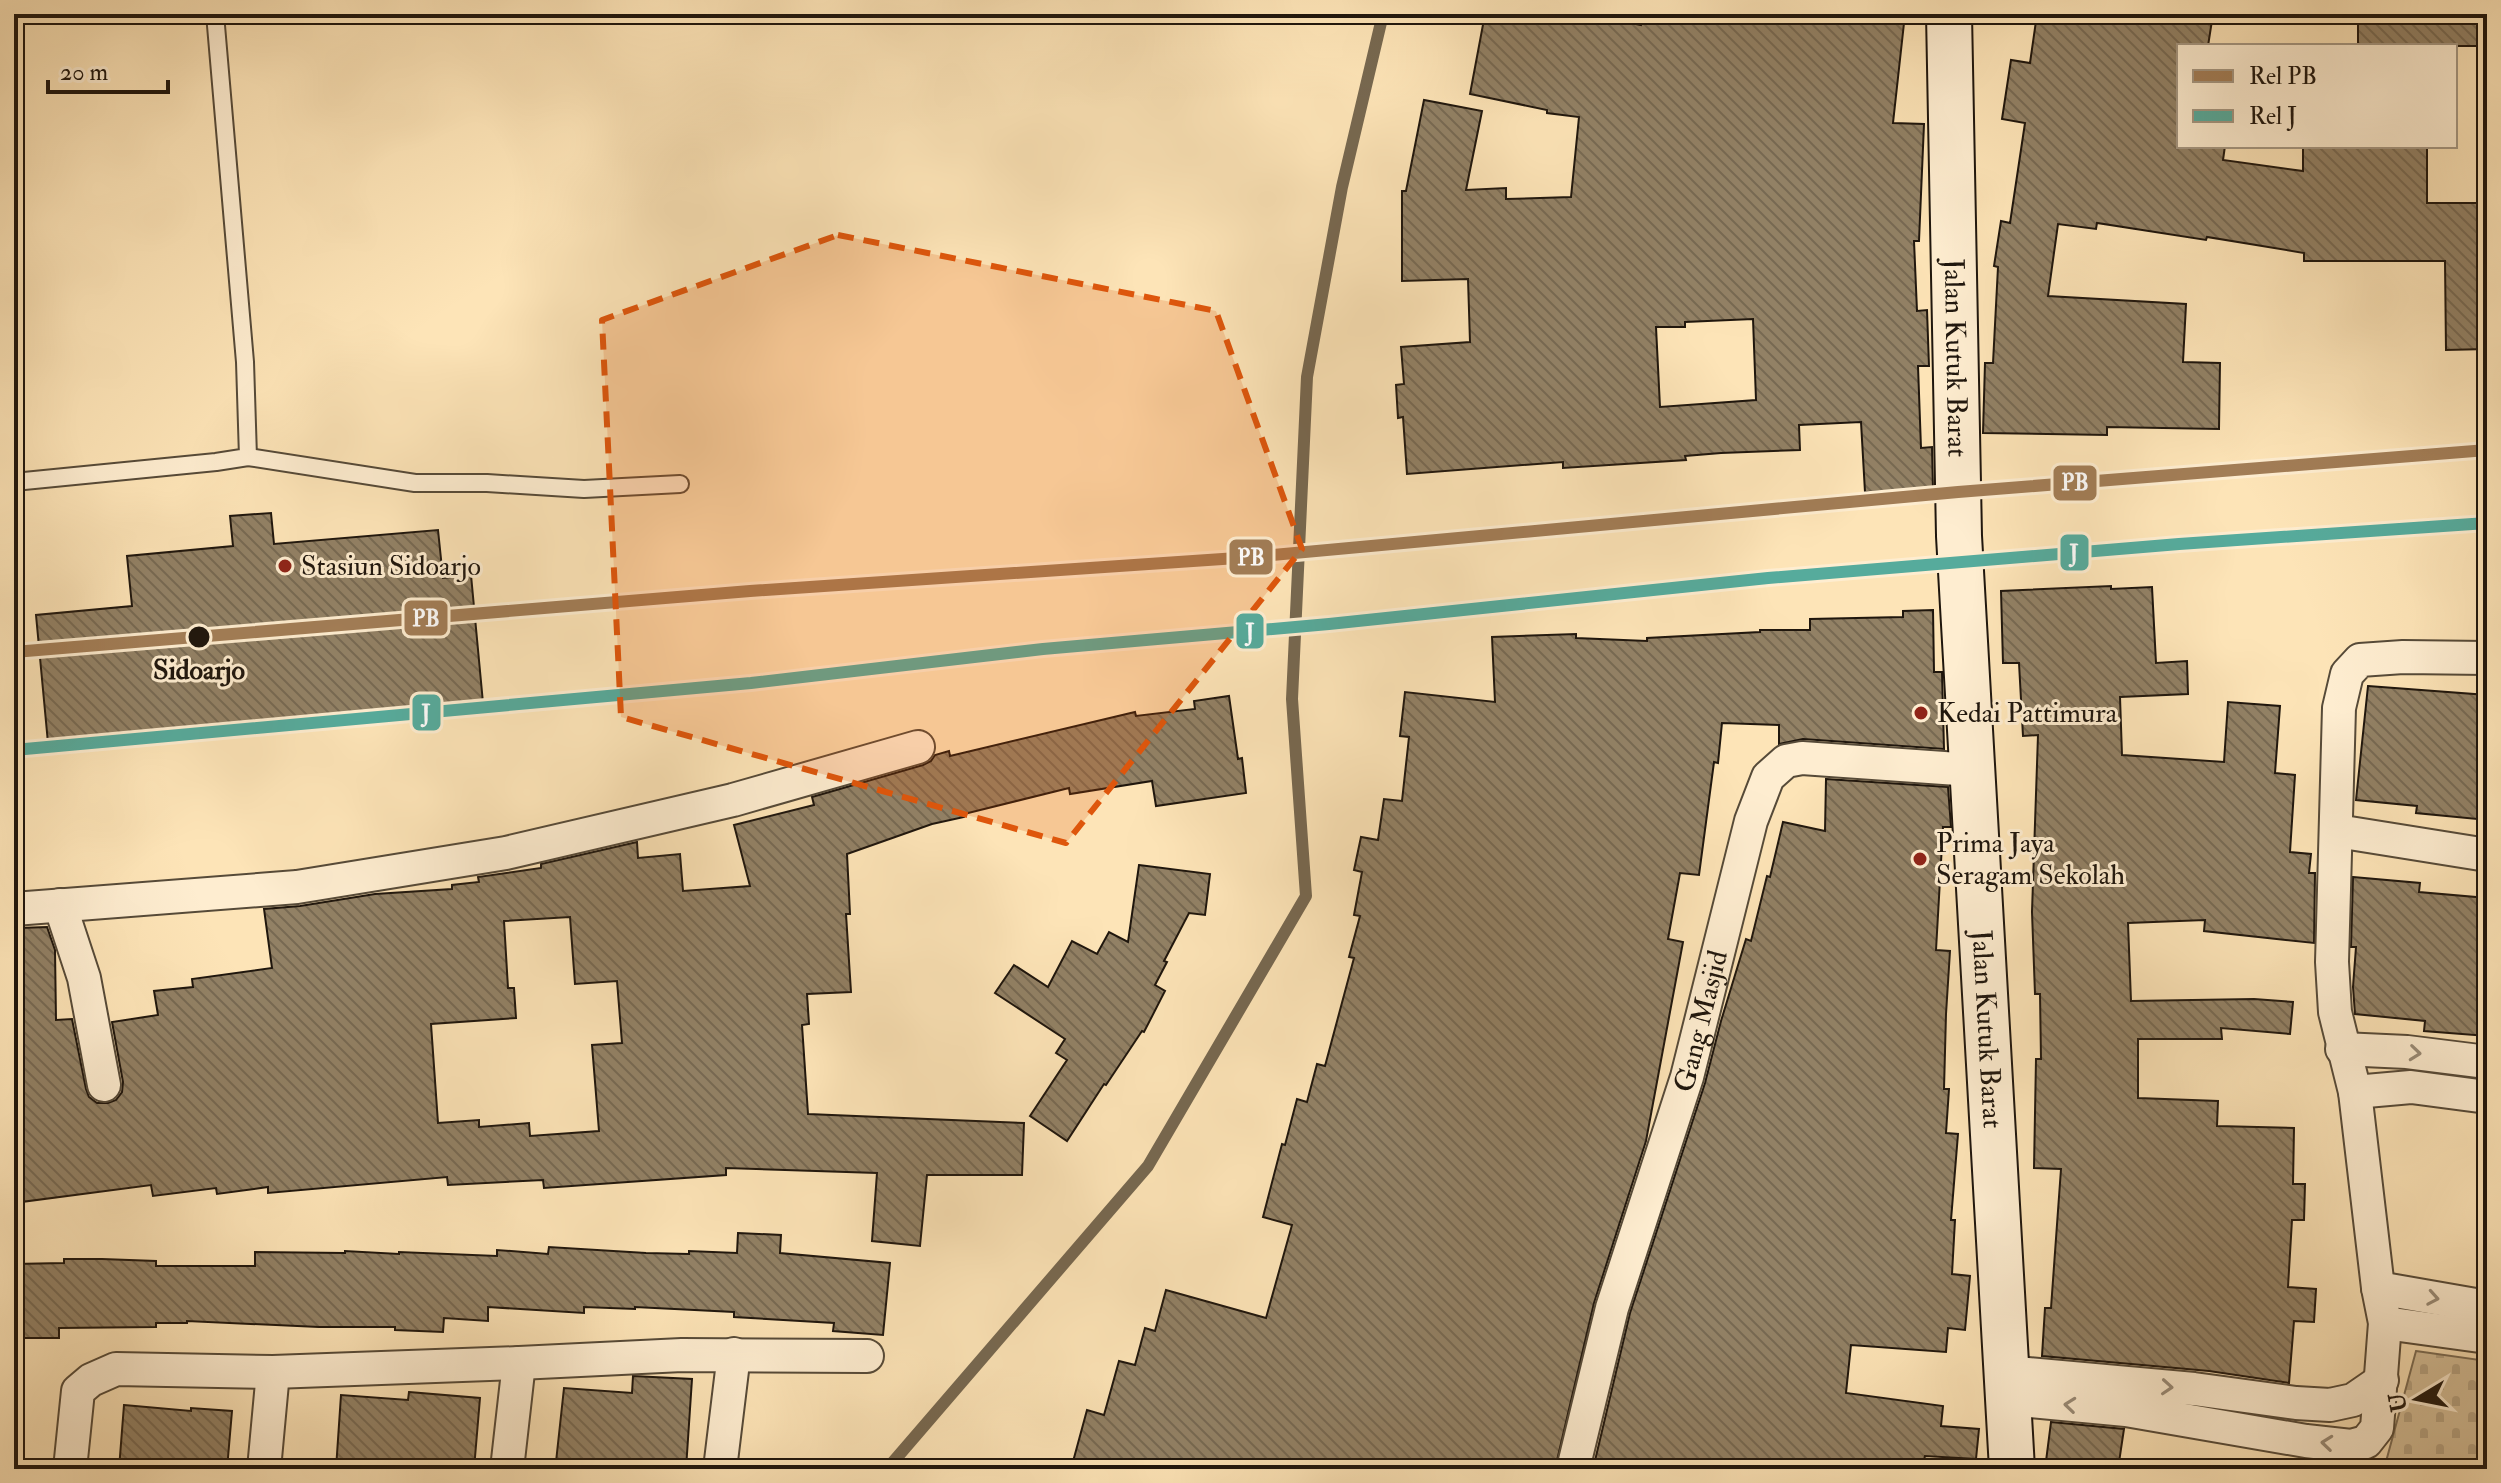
<svg xmlns="http://www.w3.org/2000/svg" width="2501" height="1483" viewBox="0 0 2501 1483" font-family="'IM FELL Double Pica',serif">
  <style>
    .cemetery { fill: url(#cemetery-stones); stroke: #7b6c54; stroke-width: 2 }
    .lines { fill: none; stroke-linecap: round; stroke-linejoin: round }
    .stream { stroke: #776850; stroke-width: 12 }
    .building { fill: url(#building-back-hatch); stroke: #1f160d; stroke-width: 2; fill-rule: evenodd }
    .lane-casing { stroke: #564a38; stroke-width: 20 }
    .street-casing { stroke: #564a38; stroke-width: 36 }
    .secondary-casing { stroke: #1f160d; stroke-width: 48 }
    .lane { stroke: #feedd0; stroke-width: 16 }
    .street { stroke: #feedd0; stroke-width: 32 }
    .secondary { stroke: #feedd0; stroke-width: 44 }
    .rail-1-casing { stroke: #feedd0; stroke-width: 18 }
    .rail-2-casing { stroke: #feedd0; stroke-width: 18 }
    .rail-1 { stroke: #a27d56; stroke-width: 12 }
    .rail-2 { stroke: #56ab9c; stroke-width: 12 }
    .oneway { stroke: #9a8c78 }
    .marked { fill: #de560c; fill-opacity: 0.2; stroke: #de560c; stroke-width: 6; stroke-dasharray: 16 10; stroke-linejoin: round }
    .poi-dot { fill: #8f2418; stroke: #feedd0; stroke-width: 3 }
    .stop-dot { fill: #1f160d; stroke: #feedd0; stroke-width: 3 }
    .labels { text-anchor: middle; dominant-baseline: central; stroke-width: 6; stroke-linejoin: round; paint-order: stroke }
    .street-label { font-size: 28px; fill: #1f160d; stroke: #feedd0 }
    .poi-label { font-size: 28px; fill: #1f160d; stroke: #feedd0; text-anchor: start }
    .stop-label { font-size: 28px; font-weight: bold; fill: #1f160d; stroke: #feedd0 }
    .line-badge { stroke: #feedd0; stroke-width: 3 }
    .badge-label { font-size: 22px; text-anchor: middle; font-weight: bold; fill: #fff }
  </style>
  <defs>
    <pattern id="cemetery-stones" width="16" height="16" patternUnits="userSpaceOnUse" patternTransform="scale(2)"><rect width="16" height="16" fill="#d7c19a"/><path d="M2 7V4a2 2 0 0 1 4 0v3zM10 15v-3a2 2 0 0 1 4 0v3z" fill="#b8a584"/></pattern>
    <pattern id="building-back-hatch" width="6" height="6" patternUnits="userSpaceOnUse" patternTransform="scale(2)"><rect width="6" height="6" fill="#928165"/><path d="M-1 5l2 2M0 0l6 6M5-1l2 2" fill="none" stroke="#776952"/></pattern>
  </defs>
  <rect width="100%" height="100%" fill="#fde4b7"/>
  <filter id="stains"><feTurbulence type="fractalNoise" baseFrequency=".0025" numOctaves="4"/><feColorMatrix values="0 0 0 0 .2 0 0 0 0 .09 0 0 0 0 .02 0 0 0 .5 -.17"/></filter>
  <radialGradient id="worn" r=".72"><stop offset=".6" stop-color="#630" stop-opacity="0"/><stop offset="1" stop-color="#630" stop-opacity=".3"/></radialGradient>
  <polygon class="cemetery" points="2416,1351 2487,1361 2487,1469 2384,1469"/>
  <g class="lines">
    <polyline class="stream" points="887,1469 1148,1166 1306,896 1292,699 1307,377 1342,187 1383,14"/>
  </g>
  <g class="building">
    <path d="M1485,14H1588L1641,25L1644,14H1905L1893,123L1924,124L1919,241H1914L1917,311L1927,310L1929,366H1918L1921,448L1932,447L1933,490L1865,492L1861,422L1799,425L1800,450L1721,453L1685,456L1686,460L1563,468V462L1407,474L1403,417L1398,418L1396,385L1404,384L1401,347L1470,342L1468,279L1402,281V191H1406L1424,100L1482,111L1466,190L1506,188V199L1571,197L1579,117L1547,113V110L1470,94ZM1753,319L1756,400L1660,407L1656,327H1685V322Z"/>
    <polygon points="2037,14 2213,14 2208,46 2179,46 2179,146 2225,146 2223,160 2303,171 2303,147 2427,146 2427,203 2487,203 2487,349 2446,350 2445,261 2304,261 2304,253 2207,237 2206,240 2097,223 2096,229 2058,224 2048,296 2186,304 2183,362 2220,363 2219,429 2107,427 2107,435 1983,433 1985,363 1993,363 1998,267 1994,266 2001,221 2010,223 2025,123 2002,119 2011,60 2030,63"/>
    <polygon points="2358,14 2487,15 2487,46 2358,46"/>
    <polygon points="271,513 274,544 438,530 443,578 471,575 483,703 48,743 36,615 132,606 127,556 233,546 230,516"/>
    <polygon points="2111,586 2111,589 2152,587 2156,663 2187,661 2188,694 2120,697 2122,755 2224,762 2228,702 2280,706 2275,773 2295,775 2290,852 2311,854 2309,873 2315,873 2314,943 2204,931 2205,920 2128,923 2131,1001 2254,999 2293,1002 2290,1034 2221,1028 2222,1039 2138,1039 2138,1098 2218,1101 2217,1126 2294,1128 2293,1184 2305,1184 2304,1220 2292,1220 2288,1287 2316,1289 2314,1322 2294,1321 2289,1383 2209,1371 2042,1356 2045,1308 2051,1308 2061,1169 2034,1168 2036,1059 2041,1059 2040,994 2035,994 2032,912 2038,735 2023,736 2019,663 2003,663 2001,591"/>
    <polygon points="1933,610 1934,672 1942,672 1944,749 1803,739 1779,744 1779,725 1722,723 1718,763 1714,762 1699,875 1680,873 1668,939 1683,942 1646,1141 1594,1303 1555,1469 1071,1469 1087,1410 1104,1415 1119,1361 1135,1365 1145,1328 1155,1331 1166,1290 1266,1318 1292,1225 1263,1217 1282,1144 1285,1145 1297,1099 1307,1102 1317,1064 1325,1066 1354,958 1349,957 1360,916 1354,915 1362,872 1354,870 1361,837 1378,840 1384,799 1402,801 1409,737 1400,736 1405,692 1495,702 1492,637 1576,634 1576,638 1647,641 1647,638 1760,632 1760,630 1810,630 1810,619 1903,617 1903,611"/>
    <polygon points="2368,686 2487,695 2487,820 2416,813 2417,806 2356,800"/>
    <path d="M1229,696L1238,759L1242,758L1246,793L1156,806L1152,781L1070,794L1069,788L964,814V817L932,824L847,854L850,914H846L851,992L807,994L809,1024L802,1025L808,1114L1024,1123L1022,1175H927L920,1246L872,1241L877,1173L726,1168V1175L544,1188L543,1180L448,1185L447,1177L268,1193V1187L217,1194L216,1188L153,1196L151,1185L21,1202L20,1192L14,1193V1060H23L19,928L47,927L55,950L56,1020L72,1019L86,1089L89,1097L97,1103H108L116,1100L122,1092L123,1082L112,1022L158,1015L154,991L193,987L192,979L272,968L264,909L300,906L375,894L452,889V885L479,882L478,877L541,868V864L637,842L638,858L680,854L683,891L750,886L734,825L814,805L812,797L923,765L931,761L935,755L949,751L950,756L1135,712L1136,716L1195,709L1194,701ZM570,917L575,984L617,981L622,1043L592,1045L599,1131L530,1136L529,1123L479,1127V1120L438,1123L431,1024L516,1018L514,988H508L504,921Z"/>
    <polygon points="1826,779 1948,787 1951,827 1943,827 1936,950 1950,951 1946,1014 1944,1089 1949,1089 1946,1133 1958,1134 1951,1220 1955,1220 1952,1274 1970,1276 1965,1330 1948,1328 1946,1352 1851,1345 1846,1393 1943,1406 1941,1426 1979,1429 1976,1459 1925,1456 1922,1469 1593,1469 1630,1313 1705,1083 1721,1021 1746,939 1751,941 1767,876 1770,877 1783,822 1825,831"/>
    <polygon points="1139,865 1210,874 1205,915 1189,913 1164,961 1167,962 1155,985 1165,991 1144,1032 1142,1031 1106,1085 1104,1084 1067,1141 1030,1116 1067,1060 1056,1053 1065,1039 995,993 1014,965 1048,987 1072,941 1097,954 1109,932 1128,942"/>
    <polygon points="2353,877 2420,883 2419,892 2487,898 2487,1036 2424,1031 2425,1021 2355,1014 2353,987 2356,947 2351,947"/>
    <polygon points="738,1233 781,1235 780,1253 890,1263 883,1335 833,1331 834,1323 734,1317 734,1312 635,1307 635,1309 584,1307 584,1313 488,1307 488,1321 444,1318 443,1332 395,1330 395,1327 319,1327 187,1321 187,1323 156,1323 156,1327 59,1328 59,1338 14,1338 14,1264 64,1263 64,1259 102,1259 156,1261 156,1266 255,1266 255,1252 345,1253 345,1251 399,1254 399,1252 497,1256 497,1250 548,1254 549,1247 646,1253 689,1254 689,1251 737,1253"/>
    <polygon points="633,1376 692,1379 686,1469 626,1469 626,1467 556,1462 564,1388 632,1393"/>
    <polygon points="409,1392 480,1398 474,1469 336,1469 341,1395 408,1400"/>
    <polygon points="124,1405 191,1411 191,1408 232,1411 227,1469 119,1469"/>
    <polygon points="2051,1422 2124,1429 2118,1469 2045,1469"/>
  </g>
  <g class="lines">
    <g class="lane-casing">
      <g id="lane">
        <polyline points="248,457 415,483 487,483 584,489 680,484"/>
        <polyline points="14,482 216,462 248,457 245,362 215,14"/>
      </g>
    </g>
    <g class="street-casing">
      <g id="street">
        <polyline points="2337,831 2487,855"/>
        <polyline points="60,905 84,978 104,1085"/>
        <polyline points="14,909 297,887 506,853 733,800 918,747"/>
        <polyline points="2342,1049 2407,1052 2487,1062"/>
        <polyline points="2355,1092 2411,1087 2487,1097"/>
        <polyline points="2378,1288 2487,1307"/>
        <polyline points="2385,1323 2487,1337"/>
        <polyline points="2006,1372 2194,1389 2296,1403 2330,1405 2353,1400 2382,1380"/>
        <polyline points="2009,1399 2126,1410 2306,1441 2351,1446 2366,1442 2377,1428 2385,1323 2378,1288 2355,1092 2335,1012 2332,962 2339,708 2347,674 2360,660 2403,657 2487,658"/>
        <polyline points="70,1469 78,1391 91,1380 116,1369 273,1372 519,1363 682,1355 867,1356"/>
        <polyline points="264,1469 273,1372"/>
        <polyline points="507,1469 519,1363"/>
        <polyline points="720,1469 734,1354"/>
        <path id="s1" d="M1573,1469L1612,1308L1687,1077L1751,821L1768,777L1786,761L1802,758L1972,770"/>
      </g>
    </g>
    <g class="secondary-casing">
      <g id="secondary">
        <path id="s2" d="M1949,14L1959,536L2012,1469"/>
      </g>
    </g>
    <use href="#lane" class="lane"/>
    <use href="#street" class="street"/>
    <use href="#secondary" class="secondary"/>
    <g class="rail-1-casing">
      <polyline id="rail-1" points="14,652 750,591 1252,557 1958,492 2487,450"/>
    </g>
    <g class="rail-2-casing">
      <polyline id="rail-2" points="14,750 751,683 1043,649 1329,624 1768,578 2179,544 2487,523"/>
    </g>
    <use href="#rail-1" class="rail-1"/>
    <use href="#rail-2" class="rail-2"/>
  </g>
  <defs><path id="oneway-chevron" d="M-2-3.5L2.5 0L-2 3.5" fill="none" stroke-width="1.6" stroke-linecap="round" stroke-linejoin="round" transform="scale(2)"/></defs>
  <g class="oneway">
    <use href="#oneway-chevron" transform="translate(2415 1053) rotate(6)"/>
    <use href="#oneway-chevron" transform="translate(2433 1298) rotate(10)"/>
    <use href="#oneway-chevron" transform="translate(2167 1387) rotate(4)"/>
    <use href="#oneway-chevron" transform="translate(2070 1405) rotate(-174)"/>
    <use href="#oneway-chevron" transform="translate(2327 1443) rotate(-174)"/>
  </g>
  <path class="marked" d="M838,235L1216,311L1302,549L1066,843L621,717L602,320Z"/>
  <g class="poi-dot">
    <circle cx="285" cy="566" r="8"/>
    <circle cx="1921" cy="713" r="8"/>
    <circle cx="1920" cy="859" r="8"/>
  </g>
  <circle class="stop-dot" cx="199" cy="637" r="12"/>
  <g class="labels">
    <g class="street-label">
      <text stroke="none"><textPath href="#s2" startOffset="344">Jalan Kutuk Barat</textPath></text>
      <text stroke="none"><textPath href="#s1" startOffset="466">Gang Masjid</textPath></text>
      <text stroke="none"><textPath href="#s2" startOffset="1016">Jalan Kutuk Barat</textPath></text>
    </g>
    <g class="poi-label">
      <text x="301" y="566">Stasiun Sidoarjo</text>
      <text x="1937" y="713">Kedai Pattimura</text>
      <text x="1936" y="843">Prima Jaya<tspan x="1936" dy="32">Seragam Sekolah</tspan></text>
    </g>
    <g class="stop-label">
      <text x="199" y="670">Sidoarjo</text>
    </g>
  </g>
  <g class="line-badge">
    <rect x="2052" y="464" width="46" height="38" rx="8" fill="#a27d56"/>
    <rect x="2059" y="533" width="31" height="39" rx="8" fill="#56ab9c"/>
    <rect x="1228" y="538" width="46" height="38" rx="8" fill="#a27d56"/>
    <rect x="403" y="599" width="46" height="38" rx="8" fill="#a27d56"/>
    <rect x="1235" y="612" width="30" height="38" rx="8" fill="#56ab9c"/>
    <rect x="411" y="693" width="31" height="39" rx="8" fill="#56ab9c"/>
  </g>
  <g class="badge-label">
    <text x="2075" y="490">PB</text>
    <text x="2074" y="560">J</text>
    <text x="1251" y="565">PB</text>
    <text x="426" y="626">PB</text>
    <text x="1250" y="639">J</text>
    <text x="426" y="720">J</text>
  </g>
  <rect width="2501" height="1483" fill="none" stroke="#fde4b7" stroke-width="48"/>
  <rect x="16" y="16" width="2469" height="1451" fill="none" stroke="#1f160d" stroke-width="4"/>
  <rect x="24" y="24" width="2453" height="1435" fill="none" stroke="#1f160d" stroke-width="2"/>
  <rect x="2177" y="44" width="280" height="104" fill="#feedd0" stroke="#a59782" stroke-width="2"/>
  <rect x="2193" y="70" width="40" height="12" fill="#a27d56" stroke="#a59782" stroke-width="2"/>
  <text x="2249" y="84" font-size="24" fill="#1f160d">Rel PB</text>
  <rect x="2193" y="110" width="40" height="12" fill="#56ab9c" stroke="#a59782" stroke-width="2"/>
  <text x="2249" y="124" font-size="24" fill="#1f160d">Rel J</text>
  <g transform="translate(2417 1399) rotate(260)" stroke="#feedd0" stroke-width="6" paint-order="stroke">
  <path d="M0-6L14 30L0 20L-14 30Z" fill="#1f160d"/>
  <text y="-12" font-size="22" font-weight="bold" text-anchor="middle" fill="#1f160d">U</text>
  </g>
  <path d="M48 80v12h120v-12" fill="none" stroke="#1f160d" stroke-width="4"/>
  <text x="60" y="80" font-size="24" fill="#1f160d" stroke="#feedd0" stroke-width="6" paint-order="stroke">20 m</text>
  <rect width="100%" height="100%" filter="url(#stains)"/>
  <rect width="100%" height="100%" fill="url(#worn)"/>
</svg>
